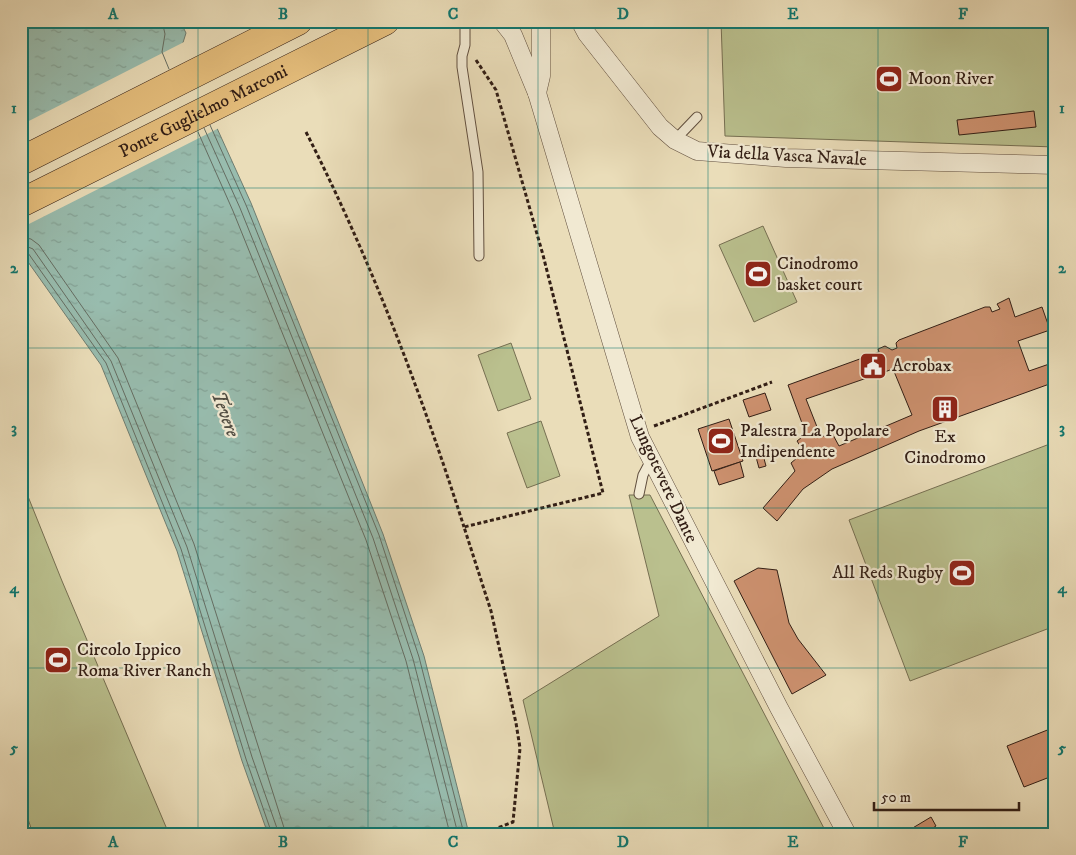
<svg xmlns="http://www.w3.org/2000/svg" width="1076" height="855" viewBox="0 0 1076 855" font-family="'IM FELL DW Pica',serif">
  <style>
    .pitch { fill: #bac08e; stroke: #766f52 }
    .water { fill: url(#water-ripples); stroke: #6f7d71 }
    .pier { fill: #eaddb9 }
    .lines { fill: none; stroke-linecap: round; stroke-linejoin: round }
    .shore { stroke: #656d62; stroke-width: 1 }
    .building { fill: #cd916f; stroke: #321e15; fill-rule: evenodd }
    .service-casing { stroke: #604e3e; stroke-width: 11 }
    .minor-casing { stroke: #604e3e; stroke-width: 19 }
    .primary-casing { stroke: #321e15; stroke-width: 29 }
    .path { stroke: #321e15; stroke-width: 3; stroke-dasharray: 4 2.5; stroke-linecap: butt }
    .service { stroke: #f1e9d2; stroke-width: 9 }
    .minor { stroke: #f1e9d2; stroke-width: 18 }
    .primary { stroke: #e5be7c; stroke-width: 28 }
    .grid { fill: none; stroke: #0f766e; stroke-width: 1; stroke-opacity: 0.55 }
    .labels { text-anchor: middle; dominant-baseline: central; stroke-width: 4.5; stroke-linejoin: round; paint-order: stroke }
    .poi-label { font-size: 18px; fill: #321e15; stroke: #f1e9d2; text-anchor: start }
    .street-label { font-size: 18px; fill: #321e15; stroke: #f1e9d2 }
    .water-label { font-size: 19px; font-style: italic; fill: #514d43; stroke: #f1e9d2 }
    .neatline { fill: none; stroke: #0f766e; stroke-width: 2 }
    .grid-label { font-size: 16px; text-anchor: middle; font-weight: bold; fill: #0f766e }
  </style>
  <defs>
    <pattern id="water-ripples" width="26" height="14" patternUnits="userSpaceOnUse" patternTransform="scale(1.25)"><rect width="26" height="14" fill="#98bcae"/><path d="M2 4q2-2 4 0t4 0M15 11q2-2 4 0t4 0" fill="none" stroke="#83a195"/></pattern>
  </defs>
  <rect width="100%" height="100%" fill="#eaddb9"/>
  <filter id="stains"><feTurbulence type="fractalNoise" baseFrequency=".004" numOctaves="4"/><feColorMatrix values="0 0 0 0 .2 0 0 0 0 .09 0 0 0 0 .02 0 0 0 .5 -.17"/></filter>
  <radialGradient id="worn" r=".72"><stop offset=".6" stop-color="#630" stop-opacity="0"/><stop offset="1" stop-color="#630" stop-opacity=".3"/></radialGradient>
  <g class="pitch">
    <polygon points="721,21 1055,21 1055,147 725,136"/>
    <polygon points="763,226 797,302 754,322 719,245"/>
    <polygon points="511,343 531,399 498,411 478,355"/>
    <polygon points="541,421 560,476 527,488 507,433"/>
    <polygon points="1055,442 1055,626 910,681 849,520"/>
    <polygon points="21,479 62,581 169,834 33,834 21,798 21,747 25,750 21,739"/>
    <polygon points="629,495 650,495 827,834 555,834 523,700 659,616"/>
  </g>
  <polygon class="water" points="21,21 180,21 186,33 181,49 251,203 383,534 424,656 469,834 268,834 242,761 177,551 101,365 21,252"/>
  <polygon class="pier" points="186,41 183,49 219,128 21,228 21,125"/>
  <g class="lines">
    <g class="shore">
      <polyline points="162,21 165,34 162,52 169,69"/>
      <polyline points="210,125 246,205 379,535 419,657 464,834"/>
      <polyline points="204,128 240,208 373,538 413,659 458,834"/>
      <polyline points="198,132 233,211 366,540 406,661 450,834"/>
      <polyline points="21,237 31,239 39,245 118,358 194,544 286,834"/>
      <polyline points="21,244 33,249 111,361 187,547 252,757 279,834"/>
      <polyline points="21,251 28,253 106,363 181,549 246,759 272,834"/>
    </g>
  </g>
  <g class="building">
    <polygon points="1034,111 1036,127 959,135 957,120"/>
    <path d="M1009,298L1015,317L1042,307L1050,330L1018,341L1029,371L1055,362V382L919,431L832,469L803,489L777,521L763,508L795,471L791,463L804,452L797,441L806,434L788,385L879,352L878,349L885,346L892,350L897,348L896,343L899,340L985,307H990L992,312L1000,309L997,304ZM893,369L912,415L839,446L832,433L821,437L806,399Z"/>
    <polygon points="765,393 771,410 749,417 743,400"/>
    <polygon points="729,419 743,461 712,471 698,429"/>
    <polygon points="763,455 766,466 759,468 756,457"/>
    <polygon points="740,462 744,477 719,485 714,471"/>
    <polygon points="758,568 777,570 789,623 798,639 826,675 792,694 734,581"/>
    <polygon points="1055,727 1055,775 1024,787 1007,746"/>
    <polygon points="931,817 936,826 923,834 914,834 911,829"/>
  </g>
  <g class="lines">
    <g class="service-casing">
      <g id="service">
        <polyline points="465,21 465,45 462,56 462,67 478,172 479,256"/>
        <polyline points="675,140 697,117"/>
        <polyline points="639,494 643,475 651,460"/>
      </g>
    </g>
    <g class="minor-casing">
      <g id="minor">
        <polyline points="502,21 513,35 537,93 640,437 779,708 847,834"/>
        <polyline points="580,21 587,34 660,127 675,140 697,151 786,158 1055,165"/>
        <polyline points="537,93 541,76 541,21"/>
      </g>
    </g>
    <g class="primary-casing">
      <g id="primary">
        <polyline points="21,161 298,21"/>
        <path id="s1" d="M21,203L385,21"/>
      </g>
    </g>
    <g class="path">
      <polyline points="476,60 496,90 543,255 603,493 464,527 491,611 516,723 520,748 513,822 482,834"/>
      <path d="M306,132C370,258 421,392 464,527"/>
      <polyline points="654,426 772,382"/>
    </g>
    <use href="#service" class="service"/>
    <use href="#minor" class="minor"/>
    <use href="#primary" class="primary"/>
  </g>
  <path class="grid" d="M198,21V834M368,21V834M538,21V834M708,21V834M878,21V834M21,188H1055M21,348H1055M21,508H1055M21,668H1055"/>
  <defs>
    <g id="stadium-square" transform="scale(1.4375)"><rect x="-9" y="-9" width="18" height="18" rx="4" fill="#8f2418" stroke="#f1e9d2"/><path d="M0-5a6.5 5 0 1 0 0 10a6.5 5 0 1 0 0-10ZM-3.5-1.8h7v3.6h-7Z" fill="#fff"/></g>
    <g id="civic-square" transform="scale(1.4375)"><rect x="-9" y="-9" width="18" height="18" rx="4" fill="#8f2418" stroke="#f1e9d2"/><path d="M-.6-6.5H3V-4.5H.6V-3L4-1V1h2V6H-6V1h2V-1L-.6-3ZM-1.2 2.5V6h2.4V2.5Z" fill="#fff"/></g>
    <g id="building-square" transform="scale(1.4375)"><rect x="-9" y="-9" width="18" height="18" rx="4" fill="#8f2418" stroke="#f1e9d2"/><path d="M-4-6H4V6H1V3H-1V6H-4ZM-2.5-4.3h1.7v1.8h-1.7ZM.8-4.3h1.7v1.8H.8ZM-2.5-1h1.7V.8h-1.7ZM.8-1h1.7V.8H.8Z" fill="#fff"/></g>
  </defs>
  <g fill-rule="evenodd">
    <use href="#stadium-square" x="889" y="79"/>
    <use href="#stadium-square" x="758" y="274"/>
    <use href="#civic-square" x="873" y="366"/>
    <use href="#building-square" x="945" y="409"/>
    <use href="#stadium-square" x="721" y="441"/>
    <use href="#stadium-square" x="962" y="573"/>
    <use href="#stadium-square" x="58" y="660"/>
  </g>
  <g class="labels">
    <g class="poi-label">
      <text x="908" y="79">Moon River</text>
      <text x="777" y="264">Cinodromo<tspan x="777" dy="21">basket court</tspan></text>
      <text x="892" y="366">Acrobax</text>
      <text x="740" y="431">Palestra La Popolare<tspan x="740" dy="21">Indipendente</tspan></text>
      <text x="945" y="437" text-anchor="middle">Ex<tspan x="945" dy="21">Cinodromo</tspan></text>
      <text x="943" y="573" text-anchor="end">All Reds Rugby</text>
      <text x="77" y="650">Circolo Ippico<tspan x="77" dy="21">Roma River Ranch</tspan></text>
    </g>
    <g class="street-label">
      <text stroke="none"><textPath href="#s1" startOffset="204">Ponte Guglielmo Marconi</textPath></text>
      <text transform="translate(787 156) rotate(3)">Via della Vasca Navale</text>
      <text transform="translate(663 479) rotate(65)">Lungotevere Dante</text>
    </g>
    <g class="water-label">
      <text transform="translate(225 414) rotate(69)">Tevere</text>
    </g>
  </g>
  <rect width="1076" height="855" fill="none" stroke="#eaddb9" stroke-width="55"/>
  <path d="M874 802v8h145v-8" fill="none" stroke="#321e15" stroke-width="2.5"/>
  <text x="881" y="802" font-size="15" fill="#321e15" stroke="#f1e9d2" stroke-width="4" paint-order="stroke">50 m</text>
  <rect x="28" y="28" width="1020" height="800" class="neatline"/>
  <g class="grid-label">
    <text x="113" y="19">A</text>
    <text x="283" y="19">B</text>
    <text x="453" y="19">C</text>
    <text x="623" y="19">D</text>
    <text x="793" y="19">E</text>
    <text x="963" y="19">F</text>
    <text x="14" y="113">1</text>
    <text x="1062" y="113">1</text>
    <text x="14" y="273">2</text>
    <text x="1062" y="273">2</text>
    <text x="14" y="433">3</text>
    <text x="1062" y="433">3</text>
    <text x="14" y="593">4</text>
    <text x="1062" y="593">4</text>
    <text x="14" y="753">5</text>
    <text x="1062" y="753">5</text>
    <text x="113" y="847">A</text>
    <text x="283" y="847">B</text>
    <text x="453" y="847">C</text>
    <text x="623" y="847">D</text>
    <text x="793" y="847">E</text>
    <text x="963" y="847">F</text>
  </g>
  <rect width="100%" height="100%" filter="url(#stains)"/>
  <rect width="100%" height="100%" fill="url(#worn)"/>
</svg>
